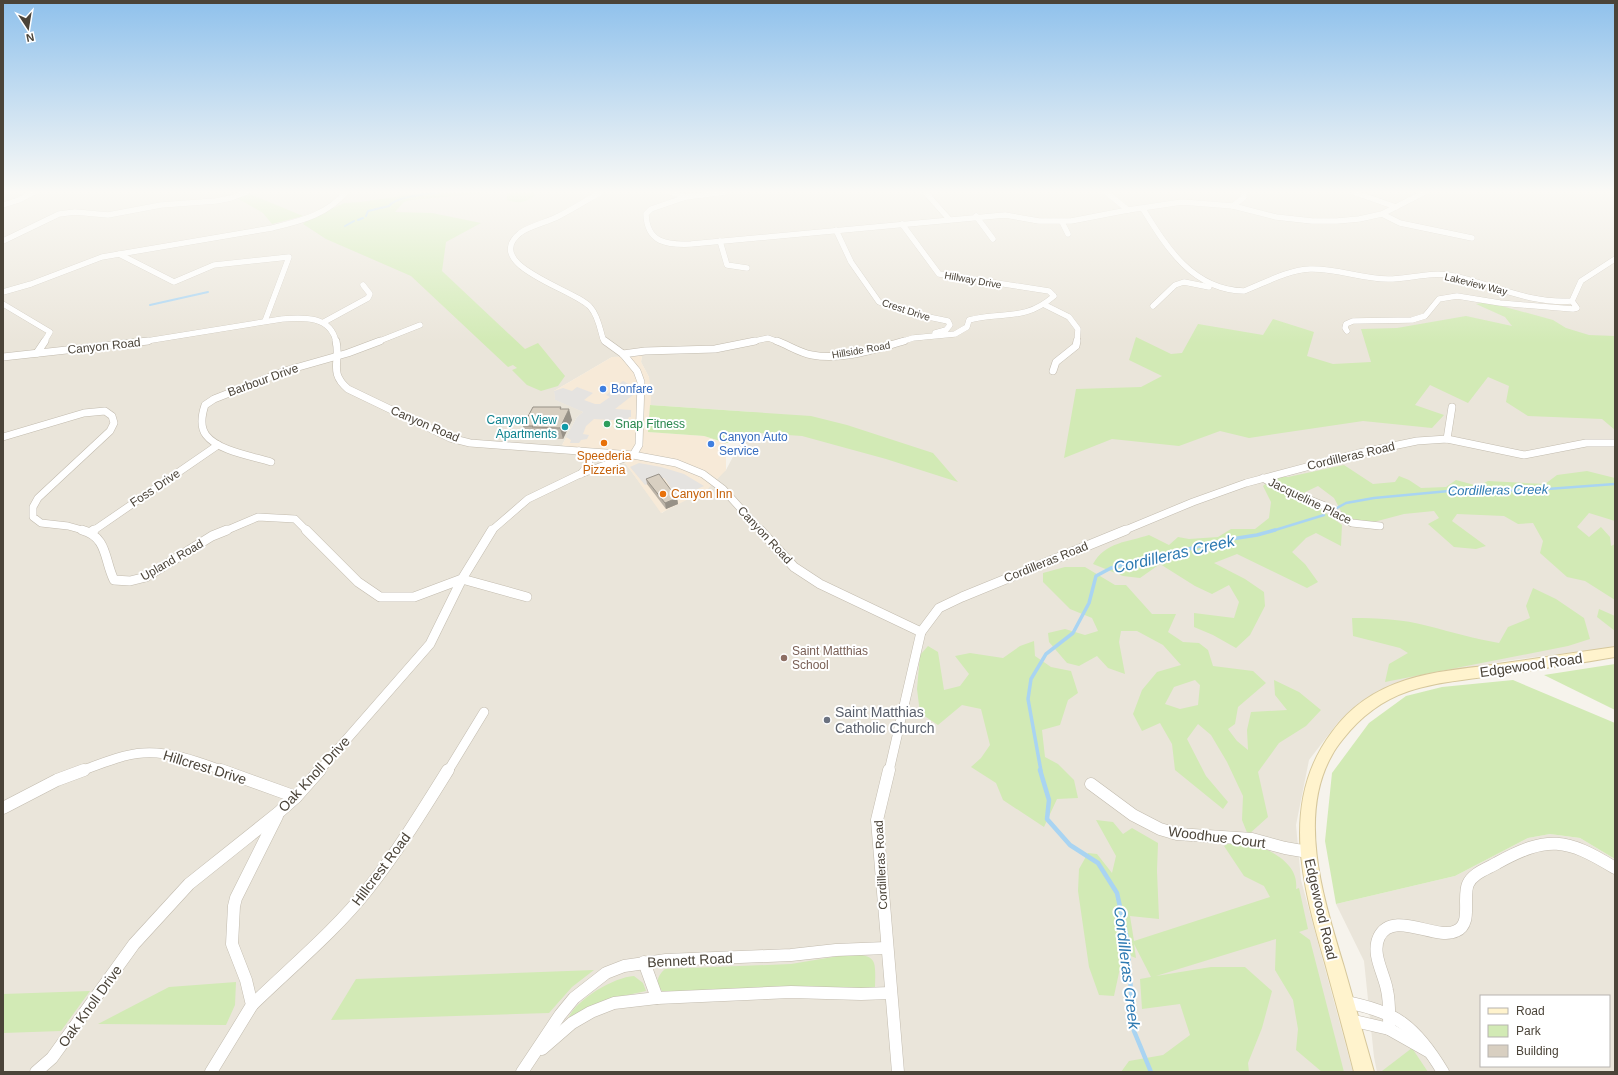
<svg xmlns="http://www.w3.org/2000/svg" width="1618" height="1075" viewBox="0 0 1618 1075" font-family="Helvetica,sans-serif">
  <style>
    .residential { fill: #eae5da; fill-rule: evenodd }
    .commercial { fill: #f7ead8 }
    .green { fill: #d2eab5; fill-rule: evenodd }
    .parking { fill: #e5e3e0 }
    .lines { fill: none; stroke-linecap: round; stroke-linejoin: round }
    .stream-far3 { stroke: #a9d4f2; stroke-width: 2 }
    .stream-far2 { stroke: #a9d4f2; stroke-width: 2.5 }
    .stream-far1 { stroke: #a9d4f2; stroke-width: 3.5 }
    .stream { stroke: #a9d4f2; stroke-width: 4.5 }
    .street-far3-casing { stroke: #c2bbae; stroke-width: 6 }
    .street-far2-casing { stroke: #c2bbae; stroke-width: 8 }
    .street-far1-casing { stroke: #c2bbae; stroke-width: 10 }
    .street-casing { stroke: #c2bbae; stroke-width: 13 }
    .secondary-casing { stroke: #d6c79b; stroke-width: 2 }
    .street-far3 { stroke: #fff; stroke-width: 5.5 }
    .street-far2 { stroke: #fff; stroke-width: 7 }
    .street-far1 { stroke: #fff; stroke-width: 9 }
    .street { stroke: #fff; stroke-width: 12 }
    .secondary { fill: #fff3cd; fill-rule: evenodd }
    .wall { fill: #bab2a6 }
    .shaded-wall { fill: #979187 }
    .building { fill: #d8cfc1; stroke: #979187 }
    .shop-dot { fill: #3f7fe0; stroke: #fff; stroke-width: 1.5 }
    .leisure-dot { fill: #2e9e5b; stroke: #fff; stroke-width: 1.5 }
    .culture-dot { fill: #0f9aa8; stroke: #fff; stroke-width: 1.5 }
    .food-dot { fill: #e8710a; stroke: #fff; stroke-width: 1.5 }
    .education-dot { fill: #8d6e63; stroke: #fff; stroke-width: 1.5 }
    .worship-dot { fill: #6b7280; stroke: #fff; stroke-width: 1.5 }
    .labels { text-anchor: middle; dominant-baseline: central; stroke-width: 4; stroke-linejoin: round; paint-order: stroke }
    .far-street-label { font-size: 10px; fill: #4b4439; stroke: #fff }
    .street-label { font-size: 12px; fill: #4b4439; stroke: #fff }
    .shop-label { font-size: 12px; fill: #366cbe; stroke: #fff; text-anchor: start }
    .culture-label { font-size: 12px; fill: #0d838f; stroke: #fff; text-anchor: end }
    .leisure-label { font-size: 12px; fill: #27864d; stroke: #fff; text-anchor: start }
    .food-label { font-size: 12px; fill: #c56008; stroke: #fff }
    .education-label { font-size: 12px; fill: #785e54; stroke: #fff; text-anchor: start }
    .water-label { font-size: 13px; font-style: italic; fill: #2e7ab2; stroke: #fff }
    .near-street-label { font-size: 14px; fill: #4b4439; stroke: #fff }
    .near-worship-label { font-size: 14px; fill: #5b616d; stroke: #fff; text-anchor: start }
    .near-water-label { font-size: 16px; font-style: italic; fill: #2e7ab2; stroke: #fff }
  </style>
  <rect width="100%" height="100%" fill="#f6f3ec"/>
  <g class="residential">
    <path d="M3,192H1615V647L1505,661L1395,683L1339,721L1309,760L1296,825L1301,880L1353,1072H3ZM642,356L641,362L649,377L650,405L753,412L746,432L726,470L662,513L626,464L562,445L577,417L583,412L554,391L612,357Z"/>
    <path d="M1550,834L1580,838L1615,859V1072H1377L1374,1057L1364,961L1336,904L1455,876L1528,838ZM1481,996H1609V1066H1481Z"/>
  </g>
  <polygon class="commercial" points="642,356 641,362 649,377 651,396 649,432 704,436 726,443 726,470 708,489 661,513 626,464 562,445 577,417 583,412 555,400 554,391 612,357"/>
  <g class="green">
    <polygon points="430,192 499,192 411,200 404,202 395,212 432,213 481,223 446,242 442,271 525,349 538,343 565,376 558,386 541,391 527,385 512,370 517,368 513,365 508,367 411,276 326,239 303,224 305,222 344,203 360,202"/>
    <path d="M507,192H533L535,195C525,203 519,204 507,200Z"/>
    <polygon points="250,194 303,216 272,224 263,213 237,198"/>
    <polygon points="1487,302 1553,320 1566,328 1589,335 1615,336 1615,430 1602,419 1528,416 1506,402 1509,386 1488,377 1468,403 1430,385 1415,405 1444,415 1432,428 1363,421 1249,438 1220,431 1179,446 1112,439 1064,458 1076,389 1141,387 1162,376 1129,360 1136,337 1171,354 1182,353 1198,324 1263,335 1273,319 1314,332 1307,356 1333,364 1371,362 1361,329 1397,328 1466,316 1512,326 1505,317 1476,304"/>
    <polygon points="650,405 811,416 847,425 933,453 958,482 886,459 802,436 746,432 741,443 726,443 704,436 648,432"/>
    <path d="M1344,465L1373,484L1395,482L1399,476L1409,480L1421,488L1446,487L1456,480L1478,486L1488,481L1545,484L1557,475L1587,471L1615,478V521L1589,513L1577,527L1589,537L1601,527L1610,537L1611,546L1615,544V600L1585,581L1567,577L1540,553L1543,541L1533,523L1518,524L1504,516L1457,514L1452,521L1486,546L1476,549L1454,547L1428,524L1439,518L1434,511L1404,514L1370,523H1353L1342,513L1334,498L1318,486L1297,496L1315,505L1342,525L1341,546L1316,533L1306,538L1292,552L1305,564L1318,582L1307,588L1237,554L1214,563L1245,579L1264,592L1265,606L1250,635L1236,648L1213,635L1194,627V613L1234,618L1239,602L1229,585L1212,594L1195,586L1160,564L1140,578L1123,576L1093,564C1105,542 1128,542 1149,535L1169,545L1178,537L1189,539L1218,537L1231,529H1255L1269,518L1271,502L1263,486L1274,477H1288Z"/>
    <path d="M1065,567H1085L1115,585H1126L1152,614H1176L1168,632L1183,642L1199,643L1208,650L1213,666L1253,671L1266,683L1238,707L1235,724L1228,729L1237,741L1248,750L1247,730L1251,712L1287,710L1275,695L1274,680L1299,692L1321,710L1306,726L1279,743L1258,772L1268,817L1248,835L1242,820L1243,796L1227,762L1211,735L1198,724L1187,739L1206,776L1228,802L1223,809L1175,770L1172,744L1160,723L1142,731L1133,714L1142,690L1157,672L1181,665L1163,645L1137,631H1121L1119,642L1125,674L1108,668L1097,656L1079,666L1067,663L1049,642L1048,633L1065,629L1085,635L1098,631L1092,618L1070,609L1043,582V573ZM1195,680L1200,685L1198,705L1180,709L1165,704L1174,687Z"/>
    <path d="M1533,588L1556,599L1584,618L1590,639L1568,646L1385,682L1389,664L1408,653L1400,648L1353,636L1352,618C1377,618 1403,619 1428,626C1452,632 1475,639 1499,643L1508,627L1530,618L1526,606Z"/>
    <polygon points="1599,609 1615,616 1615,631 1597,617"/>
    <polygon points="1034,641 1035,656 1051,667 1071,671 1078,693 1068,700 1060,725 1042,730 1045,757 1058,764 1074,780 1078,798 1057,799 1044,827 1003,800 996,783 971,767 981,758 990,745 981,709 962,705 938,725 920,713 917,689 920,655 928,646 938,652 944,690 960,686 969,674 955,656 970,653 1003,658 1020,646"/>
    <polygon points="1615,664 1615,710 1544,675"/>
    <polygon points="1513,680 1615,723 1615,859 1580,838 1550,834 1528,838 1455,876 1336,904 1325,841 1332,773 1369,723 1406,696 1442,687"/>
    <path d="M1096,820L1113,822L1123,834L1132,828L1158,843L1157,871L1159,919L1130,916L1134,941L1270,897L1264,886L1244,876L1224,846L1238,838C1260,846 1300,859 1296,889L1299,888L1308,929L1299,932L1310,940L1344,1072H1322L1296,1050L1298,1029L1293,1000L1275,970L1276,939L1156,976L1211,967H1245L1272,991L1262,1028L1248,1063L1249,1072H1121L1129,1061L1163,1055L1190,1035L1180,1004L1142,1009L1140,979L1151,977L1134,944L1136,958L1120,952V968L1114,996L1099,995L1089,967L1078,891L1079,869L1088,853L1097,854L1112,873L1116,856Z"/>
    <path d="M839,956C848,956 870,951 874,963C876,970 875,981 875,989L667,992L662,991C655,983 657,976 665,969L791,964Z"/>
    <polygon points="594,970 572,987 549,1013 331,1020 356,979"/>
    <path d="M634,976L643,983L646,991L614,998L568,1019C575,1000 614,977 634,976Z"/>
    <polygon points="236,982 235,1005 226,1025 98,1024 169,987"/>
    <polygon points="90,991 61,1031 3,1033 3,994"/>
    <polygon points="1412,1048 1428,1072 1382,1072 1382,1071"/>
  </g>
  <g class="parking">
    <polygon points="623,381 634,387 630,391 633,392 633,395 615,409 631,410 631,417 629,417 627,421 594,419 586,426 583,434 589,435 587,439 581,440 579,443 570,443 571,440 566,437 577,417 583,412 555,400 554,391 563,388 572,391 577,387 593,393 584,400 595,404 600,404 610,397 606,395"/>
    <polygon points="639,463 661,467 684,474 704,486 678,498 664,478 645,485 630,467"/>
  </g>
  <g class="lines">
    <g class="stream-far3">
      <path d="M366,216L368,211L389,206C396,196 429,194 441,192"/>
      <polyline points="358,220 363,218"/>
      <polyline points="345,226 354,221"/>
      <polyline points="150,305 208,292"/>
    </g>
    <g class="stream-far2">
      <polyline points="1335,509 1346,503 1374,498 1449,491 1534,490 1615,484"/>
      <polyline points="1272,531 1324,515"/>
    </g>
    <polyline class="stream-far1" points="1041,771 1028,699 1031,679 1046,654 1073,633 1089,603 1096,576 1111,568 1225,540 1257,535 1275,530"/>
    <polyline class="stream" points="1040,770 1049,800 1047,819 1070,845 1098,863 1117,893 1127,939 1134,1031 1151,1072"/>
    <g class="street-far3-casing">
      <g id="street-far3">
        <path d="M601,192C587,200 573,209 559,216C548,222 529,226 520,233C480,266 578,290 591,308C598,316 600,329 603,339L606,342"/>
        <polyline points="670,192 686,197 725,192"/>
        <polyline points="925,192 949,219"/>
        <polyline points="1106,192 1128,210"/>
        <polyline points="1353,192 1396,207"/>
        <path d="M686,197L651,209L646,214C647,243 667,245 691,244L1005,215L1039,221H1071L1128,210L1182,202L1233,206L1276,217L1312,221H1337L1359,219L1382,214L1425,192"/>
        <polyline points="3,205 19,200 34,192"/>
        <polyline points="1233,206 1244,197 1244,192"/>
        <path d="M1143,209C1167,248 1193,290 1244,291C1265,283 1287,270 1310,269C1336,268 1362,279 1388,279C1410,279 1432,271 1454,276C1494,285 1530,304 1572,301L1581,281L1615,259"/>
        <polyline points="1382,214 1400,223 1472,238"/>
        <polyline points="976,216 993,239"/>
        <polyline points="1062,222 1068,234"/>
        <polyline points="836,230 851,262 879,302 914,314 948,321 950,325 946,330 935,333"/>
        <polyline points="3,241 59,214 75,212 108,215 161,205 216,201 231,198 247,192"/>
        <polyline points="720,241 727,265 747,268"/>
        <polyline points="119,254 174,282 214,265 289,257 265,321"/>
        <path d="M3,292L31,284L102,257L272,228C300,221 327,215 346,192"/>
        <polyline points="3,304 50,332 44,342"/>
        <polyline points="1045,305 1069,317 1078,329 1077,342"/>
        <polyline points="1153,306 1175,285 1184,282 1209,287"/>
        <polyline points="324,322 368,298 370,294 363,285"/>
        <polyline points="1347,331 1345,328 1346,324 1353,321 1412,320 1425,316 1439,299 1457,296 1500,303 1573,309 1577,308 1572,301"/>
        <path d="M140,342L282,319C304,317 331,316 336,342"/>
        <polyline points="377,342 420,325"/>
        <polyline points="750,342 768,338 779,342"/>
        <path d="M900,342L913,338L955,334L967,327L969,320C1003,311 1024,322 1054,296L1049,291L939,274L902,224"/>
      </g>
    </g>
    <g class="street-far2-casing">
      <g id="street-far2">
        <path d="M336,341C341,362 328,372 348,389L450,438L470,443L633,455L676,463L703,474L723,489L761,531"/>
        <path d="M777,341C788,345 800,353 812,355C842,361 875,349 904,341"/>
        <polyline points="37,353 45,341"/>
        <polyline points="623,354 645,351 715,349 755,341"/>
        <polyline points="3,357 148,341"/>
        <polyline points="1053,371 1056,362 1076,346 1077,341"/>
        <polyline points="3,437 84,413 105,411 112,416 114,423 110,431 38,498 33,507 33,517 41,523 68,526 86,531"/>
        <polyline points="1447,439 1452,407"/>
        <polyline points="579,451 589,461 588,465 581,474"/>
        <path d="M271,462C252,456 218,451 206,435C200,427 202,414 205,405L214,399L288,370L348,353L380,341"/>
        <polyline points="1263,478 1280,488 1325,506 1352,523 1380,526"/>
        <polyline points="93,531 218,445"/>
        <polyline points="225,531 258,517 295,519 307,531"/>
        <polyline points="491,531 528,499 580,474 633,455 639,445 641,382 637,371 623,354 605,341"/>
        <polyline points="1123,531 1193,502 1246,483 1359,453 1417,441 1447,439 1524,455 1586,443 1615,443"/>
      </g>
    </g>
    <g class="street-far1-casing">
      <g id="street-far1">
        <path d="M82,530C108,537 104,560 114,580L130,581L146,577L212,536L227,530"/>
        <polyline points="306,530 358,582 380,597 414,597 462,579 527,597"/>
        <polyline points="760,530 794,567 820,584 921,632"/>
        <polyline points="91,532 94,530"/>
        <path d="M81,771C100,764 124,754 143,753C170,751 199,762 224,771"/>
        <polyline points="319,771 430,644 462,579 492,530"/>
        <polyline points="448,771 484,712"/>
        <polyline points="889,771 921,632 939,608 962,597 1126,530"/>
      </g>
    </g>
    <g class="street-casing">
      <g id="street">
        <polyline points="221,770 296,797"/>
        <polyline points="889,770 877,820 898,1072"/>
        <polyline points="1091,784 1133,815 1160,829 1177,834 1252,839 1285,848 1308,852"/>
        <polyline points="3,808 57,780 84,770"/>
        <polyline points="644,962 657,998"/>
        <path d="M1345,1002C1396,1011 1416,1027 1443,1072"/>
        <path d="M252,1005C290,968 336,930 368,889C398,851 423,810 448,770"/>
        <polyline points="1350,1020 1389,1029 1428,1051"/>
        <path d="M1389,1029C1389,1016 1390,1003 1387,990C1384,973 1371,954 1379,937C1393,909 1436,941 1456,931C1473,924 1462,898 1468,884C1473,873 1487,869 1497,863C1548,835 1566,838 1615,868"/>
        <polyline points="542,1049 572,1023 591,1012 614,1003 657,998 791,992 861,994 891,993"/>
        <polyline points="36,1072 52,1058 134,944 189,884 278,813 296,797 320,770"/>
        <polyline points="211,1072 252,1005 246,980 232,944 234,906 236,898 277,816"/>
        <polyline points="522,1072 560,1015 574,998 606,973 624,966 666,960 791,955 836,950 886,948"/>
      </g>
    </g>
    <g class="secondary-casing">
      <path id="secondary" d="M1615,647V657C1574,664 1533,670 1491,676C1464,680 1436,682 1409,691C1382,700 1360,717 1343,739C1339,744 1335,749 1332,755C1296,818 1325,903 1344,967C1354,1002 1364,1037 1374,1072H1354C1345,1036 1335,1000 1325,963C1303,887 1279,802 1332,732C1351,706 1375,690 1406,680C1434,671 1462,669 1491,665C1532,659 1574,653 1615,647Z"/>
    </g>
    <use href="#street-far3" class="street-far3"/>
    <use href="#street-far2" class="street-far2"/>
    <use href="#street-far1" class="street-far1"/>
    <use href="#street" class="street"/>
    <use href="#secondary" class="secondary"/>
  </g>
  <g class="wall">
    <polygon points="561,409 572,420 563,439 535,438 535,437 527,437 523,426"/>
    <polygon points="646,479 677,498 678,504 666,509 647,484"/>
  </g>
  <g class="shaded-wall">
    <polygon points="569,409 572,420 563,439 560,428"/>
    <polygon points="677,498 678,504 666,509 665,503"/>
  </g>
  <g class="building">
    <polygon points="533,407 561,407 560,409 569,409 560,428 532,427 533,426 523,426"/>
    <polygon points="659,474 677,498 665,503 646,479"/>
  </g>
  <linearGradient id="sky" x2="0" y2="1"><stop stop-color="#8fc1ec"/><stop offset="0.56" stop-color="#fbfaf6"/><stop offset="1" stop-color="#fbfaf6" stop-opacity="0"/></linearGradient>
  <rect width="1618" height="343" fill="url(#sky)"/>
  <g class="shop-dot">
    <circle cx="603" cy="389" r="4"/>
    <circle cx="711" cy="444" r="4"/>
  </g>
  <circle class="leisure-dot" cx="607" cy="424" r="4"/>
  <circle class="culture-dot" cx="565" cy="427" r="4"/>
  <g class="food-dot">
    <circle cx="604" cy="443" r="4"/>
    <circle cx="663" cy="494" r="4"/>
  </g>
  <circle class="education-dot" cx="784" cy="658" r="4"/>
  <circle class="worship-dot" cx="827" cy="720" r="4"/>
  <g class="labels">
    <g class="far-street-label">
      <text transform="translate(973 280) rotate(10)">Hillway Drive</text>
      <text transform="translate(1476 284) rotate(14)">Lakeview Way</text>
      <text transform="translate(906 310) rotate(18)">Crest Drive</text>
      <text transform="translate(861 350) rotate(-10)">Hillside Road</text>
    </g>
    <g class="street-label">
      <text transform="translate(104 346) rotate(-6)">Canyon Road</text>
      <text transform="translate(263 380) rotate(-20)">Barbour Drive</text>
      <text transform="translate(425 424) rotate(23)">Canyon Road</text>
      <text transform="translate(1351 456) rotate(-13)">Cordilleras Road</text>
      <text transform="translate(155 488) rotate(-34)">Foss Drive</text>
      <text transform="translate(1310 501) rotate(26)">Jacqueline Place</text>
      <text transform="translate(765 535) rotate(47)">Canyon Road</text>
      <text transform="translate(172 560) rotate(-30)">Upland Road</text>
      <text transform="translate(1046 562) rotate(-22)">Cordilleras Road</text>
      <text transform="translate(881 865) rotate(-93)">Cordilleras Road</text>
    </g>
    <g class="shop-label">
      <text x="611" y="389">Bonfare</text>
      <text x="719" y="437">Canyon Auto<tspan x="719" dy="14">Service</tspan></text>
    </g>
    <g class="culture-label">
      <text x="557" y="420">Canyon View<tspan x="557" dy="14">Apartments</tspan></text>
    </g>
    <g class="leisure-label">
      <text x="615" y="424">Snap Fitness</text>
    </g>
    <g class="food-label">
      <text x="604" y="456">Speederia<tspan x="604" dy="14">Pizzeria</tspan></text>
      <text x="671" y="494" text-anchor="start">Canyon Inn</text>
    </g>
    <g class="education-label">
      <text x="792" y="651">Saint Matthias<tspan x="792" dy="14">School</tspan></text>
    </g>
    <g class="water-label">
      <text transform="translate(1498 490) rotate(-1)">Cordilleras Creek</text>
    </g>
    <g class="near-street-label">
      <text transform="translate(1531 665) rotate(-8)">Edgewood Road</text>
      <text transform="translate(205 767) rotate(17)">Hillcrest Drive</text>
      <text transform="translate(314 774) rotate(-47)">Oak Knoll Drive</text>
      <text transform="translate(1217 837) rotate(7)">Woodhue Court</text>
      <text transform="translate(381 869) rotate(-53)">Hillcrest Road</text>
      <text transform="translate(1321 909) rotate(77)">Edgewood Road</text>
      <text transform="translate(690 960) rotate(-3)">Bennett Road</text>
      <text transform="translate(90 1006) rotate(-54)">Oak Knoll Drive</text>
    </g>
    <g class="near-worship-label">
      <text x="835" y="712">Saint Matthias<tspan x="835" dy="16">Catholic Church</tspan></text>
    </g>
    <g class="near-water-label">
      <text transform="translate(1174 554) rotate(-13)">Cordilleras Creek</text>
      <text transform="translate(1127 968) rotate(83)">Cordilleras Creek</text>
    </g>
  </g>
  <rect width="1618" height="1075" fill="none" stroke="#4b4439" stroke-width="8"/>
  <rect x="1480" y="995" width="130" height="72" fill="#ffffff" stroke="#b7b4b0"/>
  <rect x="1488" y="1008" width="20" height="6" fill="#fff3cd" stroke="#b7b4b0"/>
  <text x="1516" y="1015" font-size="12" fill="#4b4439">Road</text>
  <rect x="1488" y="1025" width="20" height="12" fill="#d2eab5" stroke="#b7b4b0"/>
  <text x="1516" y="1035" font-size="12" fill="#4b4439">Park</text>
  <rect x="1488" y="1045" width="20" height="12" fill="#d8cfc1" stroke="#b7b4b0"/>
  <text x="1516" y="1055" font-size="12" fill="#4b4439">Building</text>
  <g transform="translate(28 28) rotate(168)" stroke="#ffffff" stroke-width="3" paint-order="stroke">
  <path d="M0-3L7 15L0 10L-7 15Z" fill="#4b4439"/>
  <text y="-6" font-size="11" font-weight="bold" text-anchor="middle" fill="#4b4439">N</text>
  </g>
</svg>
